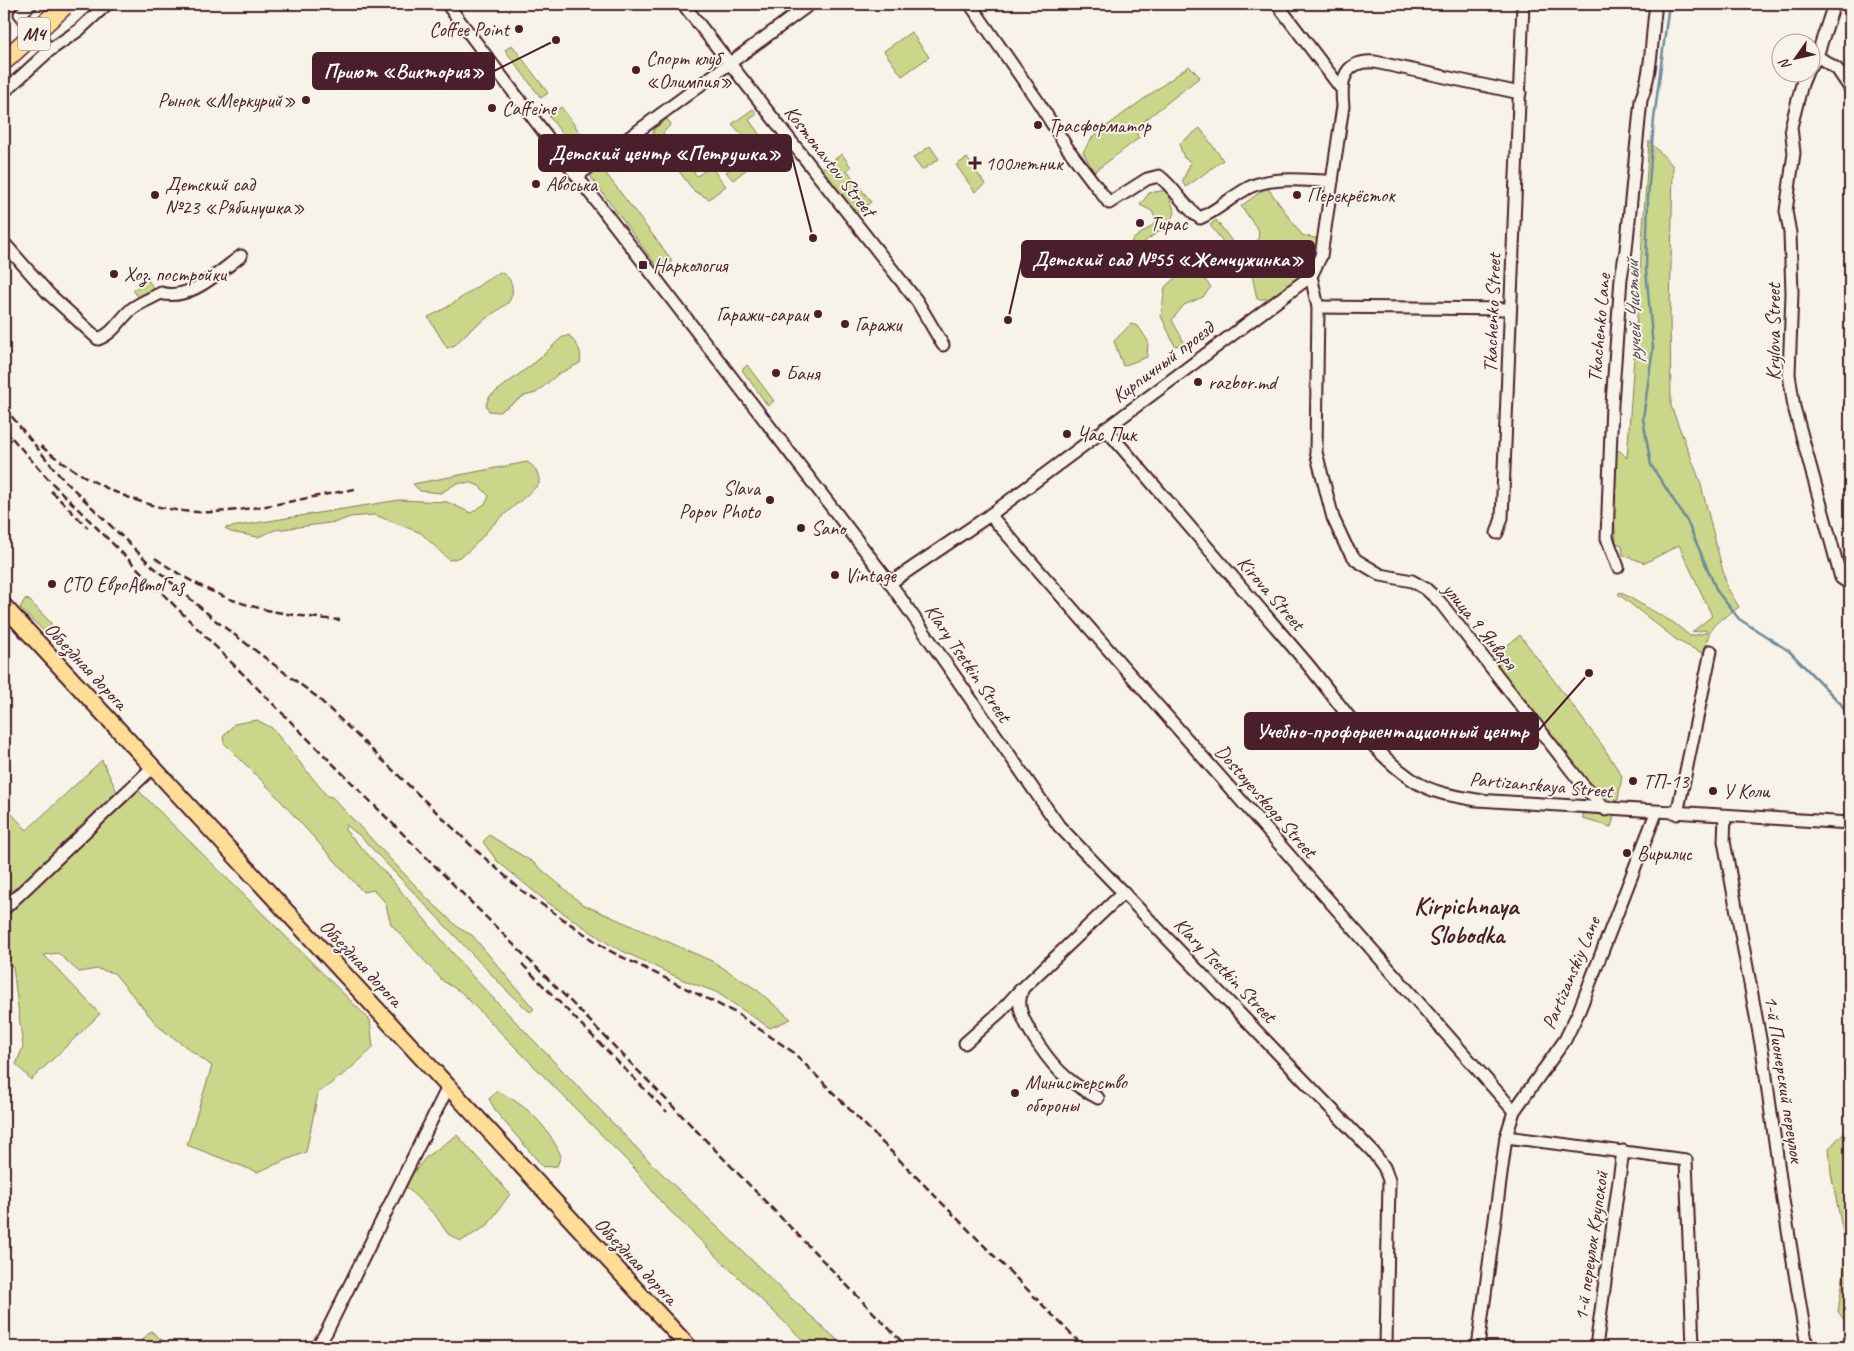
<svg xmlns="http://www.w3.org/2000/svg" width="1854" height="1351" viewBox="0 0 1854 1351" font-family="Caveat,sans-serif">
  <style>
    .green { fill: #cad689; stroke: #8a7a5a }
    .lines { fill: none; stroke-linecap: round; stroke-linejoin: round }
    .stream { stroke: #6e8b9b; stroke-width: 2.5 }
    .minor-casing { stroke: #4a1f2b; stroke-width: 15 }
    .major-casing { stroke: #4a1f2b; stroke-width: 19 }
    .minor { stroke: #f7f3e8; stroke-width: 11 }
    .major { stroke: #fede96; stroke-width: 15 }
    .rail { stroke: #4a1f2b; stroke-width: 2.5; stroke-dasharray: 8 4; stroke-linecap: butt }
    .highway-bridge-casing { stroke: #4a1f2b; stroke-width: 21; stroke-linecap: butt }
    .highway-bridge { stroke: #fede96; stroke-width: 18 }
    .poi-dot { fill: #4a1f2b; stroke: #f7f3e8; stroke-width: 2 }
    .labels { text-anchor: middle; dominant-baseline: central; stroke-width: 4; stroke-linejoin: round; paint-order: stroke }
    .shield { fill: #f7f3e8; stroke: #7e5f64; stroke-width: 1 }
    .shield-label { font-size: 19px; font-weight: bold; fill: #4a1f2b }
    .poi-label { font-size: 20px; fill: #4a1f2b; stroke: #f7f3e8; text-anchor: start }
    .street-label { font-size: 20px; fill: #4a1f2b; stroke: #f7f3e8 }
    .water-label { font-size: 21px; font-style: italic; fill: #594c5a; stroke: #f7f3e8 }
    .district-label { font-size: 25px; font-weight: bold; fill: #4a1f2b; stroke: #f7f3e8 }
    .leader { fill: none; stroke: #4a1f2b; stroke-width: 2 }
    .callout-dot { fill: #4a1f2b; stroke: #f7f3e8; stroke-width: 2 }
    .callout { fill: #4a1f2b; stroke: #4a1f2b; stroke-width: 2 }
    .callout-label { font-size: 21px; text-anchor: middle; font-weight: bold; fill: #fff }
  </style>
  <rect width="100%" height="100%" fill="#f7f3e8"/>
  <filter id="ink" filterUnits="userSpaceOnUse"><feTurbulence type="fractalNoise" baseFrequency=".02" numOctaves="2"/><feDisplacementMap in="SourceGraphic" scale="10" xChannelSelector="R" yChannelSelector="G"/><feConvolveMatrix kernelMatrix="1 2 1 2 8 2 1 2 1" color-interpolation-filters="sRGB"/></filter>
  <g filter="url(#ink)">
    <g class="green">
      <polygon points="911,32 929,57 902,76 884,51"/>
      <polygon points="512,45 548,93 541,98 505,50"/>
      <polygon points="1189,66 1200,77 1134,129 1139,138 1094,172 1083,152 1093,136"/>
      <polygon points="561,107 598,157 586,166 549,116"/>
      <polygon points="753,109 757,114 749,120 771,150 733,180 726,172 762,147 754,137 747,140 732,124"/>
      <polygon points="667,119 671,124 663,133 672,145 682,145 696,164 691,168 697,176 711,167 726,186 709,199 694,191 653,137 653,130"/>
      <polygon points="1200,128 1223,160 1186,187 1182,182 1191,162 1184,158 1179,144"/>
      <path d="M1649,141L1673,166L1670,313L1671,406L1700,481L1727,587L1739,607C1714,626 1710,621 1704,654L1678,641L1618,594L1620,592L1674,623L1690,636L1706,633V630L1692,632L1712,616L1679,545L1645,563L1623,555L1622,545L1616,543L1613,504V450L1620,451L1627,458Z"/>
      <polygon points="930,146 939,159 922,170 913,158"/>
      <polygon points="842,154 851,167 847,170 871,202 855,214 821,169"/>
      <polygon points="967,158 985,184 975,192 956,165"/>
      <polygon points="601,167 671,259 671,267 664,276 590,176"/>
      <polygon points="1267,187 1302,235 1319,239 1315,256 1308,274 1277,299 1257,299 1247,251 1258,240 1259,231 1241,206"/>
      <polygon points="1167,190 1175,213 1165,227 1129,253 1132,240 1157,222 1152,211 1140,205 1149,193"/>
      <polygon points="1216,220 1243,256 1239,262 1210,225"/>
      <path d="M500,272C513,277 516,292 508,303L470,330L455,345L447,348L428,317C454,306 475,286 500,272Z"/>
      <polygon points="1181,272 1198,272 1211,287 1203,297 1184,305 1172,320 1185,344 1175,346 1161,316 1165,287"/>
      <polygon points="148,280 154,289 140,299 133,290"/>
      <polygon points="1131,324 1138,326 1148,341 1147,357 1123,366 1114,341"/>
      <path d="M569,335C576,344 583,350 580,363L558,374L536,393L524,396L499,412L489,411L486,405L489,397L538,360L561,338Z"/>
      <polygon points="747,365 774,401 768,406 742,370"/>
      <path d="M527,462C535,466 540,475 539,484C525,497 511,509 497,521C482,534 470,558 449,560L421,533L375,515L350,517L337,522L275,530L258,537L230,532L225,528L399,500L447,502L471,513L486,503L489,496L479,486L472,483H457L441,493L420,491L413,484Z"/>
      <polygon points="25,599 29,600 51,623 51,628 46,633 20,608"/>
      <polygon points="1520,635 1602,745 1622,776 1618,800 1611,802 1582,779 1496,668 1497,654"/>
      <polygon points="257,720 272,728 327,796 332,797 427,898 460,929 472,935 534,1009 530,1012 510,994 360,836 346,825 345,830 390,878 473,977 653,1165 791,1298 845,1347 810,1347 661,1202 634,1168 461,992 443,981 391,924 385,902 374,890 363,892 270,789 224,743 223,737 234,724"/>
      <polygon points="102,760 117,792 4,900 4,806 27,830"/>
      <polygon points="139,791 370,1020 373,1048 349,1070 318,1093 306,1152 257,1172 187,1145 212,1066 159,1027 114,973 97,969 79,972 58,953 44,955 100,1014 31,1080 16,1064 23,1047 13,967 4,962 4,917 51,869"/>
      <polygon points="1583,812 1614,817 1611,827 1583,819"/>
      <polygon points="489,835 534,863 582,904 714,962 757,990 791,1019 770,1028 716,992 681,979 612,946 547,902 497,861 483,842"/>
      <path d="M497,1091C527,1105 548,1126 561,1156L557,1166L543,1167L497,1113L489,1099Z"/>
      <polygon points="1848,1128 1850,1128 1850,1329 1838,1311 1847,1253 1831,1173 1829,1148"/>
      <polygon points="457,1135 510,1194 487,1226 461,1241 448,1234 435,1215 404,1185 426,1157"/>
      <polygon points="151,1331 170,1347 136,1347"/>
    </g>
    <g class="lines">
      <polyline class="stream" points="1669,4 1654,119 1648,198 1646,269 1653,348 1643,419 1651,465 1687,521 1717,591 1739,619 1789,651 1841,704 1850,721"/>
      <g class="minor-casing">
        <g id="minor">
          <polyline points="31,4 20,14 50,50"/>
          <polyline points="447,4 583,184 890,583 1059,826 1373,1152 1384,1167 1389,1180 1386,1347"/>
          <polyline points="683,4 917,301 943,345"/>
          <path d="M970,4L1037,100L1068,149L1109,203L1147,179L1159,176C1175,188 1184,207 1200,218C1219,210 1234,194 1252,186C1277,176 1307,181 1332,181"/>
          <polyline points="1277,4 1340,87"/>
          <polyline points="1817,56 1837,69 1850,88"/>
          <polyline points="1812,65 1817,56 1834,4"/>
          <polyline points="1807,72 1802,84 1791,127 1794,153 1786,211 1790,233 1792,293 1789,374 1794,407 1841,578 1850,584"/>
          <polyline points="4,92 50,50 79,30 107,4"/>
          <path d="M1520,93L1375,62C1344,60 1340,80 1343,106L1321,256L1311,276L1318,307L1316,452L1333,518L1346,546L1356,560L1381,575L1412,581L1426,589L1440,602L1582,784L1606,810"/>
          <polyline points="577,176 810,4"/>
          <path d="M4,243L48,293L98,339C114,334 121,317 133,308C141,302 152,298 161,293C189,302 220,271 241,256"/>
          <polyline points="1318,307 1510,309"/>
          <path d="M1105,428C1171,506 1238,583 1304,660C1338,700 1367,748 1410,778C1430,793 1453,796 1477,800L1850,823"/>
          <polyline points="990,515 1514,1111"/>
          <polyline points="1497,533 1502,518 1523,4"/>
          <path d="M1618,567L1607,538L1612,404L1621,278L1626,250L1641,100C1653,69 1651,37 1656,4"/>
          <polyline points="890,583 990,515 1311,276"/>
          <polyline points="1677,814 1711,651"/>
          <polyline points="1725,816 1724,841 1763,1055 1783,1200 1807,1347"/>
          <polyline points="4,909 153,767"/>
          <polyline points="965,1043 1000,1012 1021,989"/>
          <path d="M1098,1098C1087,1092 1075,1085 1066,1077C1051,1065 1023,1026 1020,1007C1019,999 1020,994 1023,988L1124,892"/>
          <polyline points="1506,1137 1686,1160 1693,1347"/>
          <polyline points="317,1347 327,1331 448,1087"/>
          <polyline points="1478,1347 1506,1137 1514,1111 1565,1040 1579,1011 1656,813"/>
          <polyline points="1596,1347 1623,1151"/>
        </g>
      </g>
      <g class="major-casing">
        <polyline id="major" points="4,606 689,1347"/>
      </g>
      <use href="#minor" class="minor"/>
      <use href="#major" class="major"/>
      <g class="rail">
        <polyline points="4,407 60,476 150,564 215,620 317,697 478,852 521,890 608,950 736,1013 793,1052 1084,1347"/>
        <polyline points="4,429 50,481 580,1011 907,1347"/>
        <path d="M41,446C87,484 151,515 212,512C260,510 308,497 355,489"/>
        <polyline points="51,491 88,528"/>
        <path d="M155,558C218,602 264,614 340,620"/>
        <polyline points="522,964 667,1112"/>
      </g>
      <g class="highway-bridge-casing">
        <polyline id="highway-bridge" points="4,61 64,6"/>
      </g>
      <use href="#highway-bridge" class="highway-bridge"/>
    </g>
  </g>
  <g class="poi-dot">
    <circle cx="519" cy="29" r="5"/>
    <circle cx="636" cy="70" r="5"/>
    <circle cx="306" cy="100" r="5"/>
    <circle cx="492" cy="108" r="5"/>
    <circle cx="1038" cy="125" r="5"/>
    <path d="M972.5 155.5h5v5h5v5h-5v5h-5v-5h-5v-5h5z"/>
    <circle cx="536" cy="184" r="5"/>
    <circle cx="155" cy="195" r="5"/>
    <circle cx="1297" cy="195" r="5"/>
    <circle cx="1140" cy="223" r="5"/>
    <rect x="638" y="260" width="10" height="10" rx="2.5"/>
    <circle cx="114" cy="274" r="5"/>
    <circle cx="818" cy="314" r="5"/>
    <circle cx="845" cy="324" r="5"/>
    <circle cx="776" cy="373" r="5"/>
    <circle cx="1198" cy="382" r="5"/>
    <circle cx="1067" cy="434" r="5"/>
    <circle cx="770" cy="500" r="5"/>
    <circle cx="801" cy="528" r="5"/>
    <circle cx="835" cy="575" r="5"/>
    <circle cx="52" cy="584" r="5"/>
    <circle cx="1633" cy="781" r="5"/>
    <circle cx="1713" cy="791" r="5"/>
    <circle cx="1627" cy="853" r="5"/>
    <circle cx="1015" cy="1093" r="5"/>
  </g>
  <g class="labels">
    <rect class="shield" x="18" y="17.5" width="32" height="33" rx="4"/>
    <g class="shield-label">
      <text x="34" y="34">M4</text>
    </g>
    <g class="poi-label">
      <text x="509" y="29" text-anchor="end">Coffee Point</text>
      <text x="646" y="58">Спорт клуб<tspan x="646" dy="23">«Олимпия»</tspan></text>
      <text x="296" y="100" text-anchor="end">Рынок «Меркурий»</text>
      <text x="502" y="108">Caffeine</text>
      <text x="1048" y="125">Трасформатор</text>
      <text x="985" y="163">100летник</text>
      <text x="165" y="184">Детский сад<tspan x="165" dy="23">№23 «Рябинушка»</tspan></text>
      <text x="546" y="184">Авоська</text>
      <text x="1307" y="195">Перекрёсток</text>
      <text x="1150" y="223">Тирас</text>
      <text x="653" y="265">Наркология</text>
      <text x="124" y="274">Хоз. постройки</text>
      <text x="808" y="314" text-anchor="end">Гаражи-сараи</text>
      <text x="855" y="324">Гаражи</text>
      <text x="786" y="373">Баня</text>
      <text x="1208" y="382">razbor.md</text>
      <text x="1077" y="434">Час Пик</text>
      <text x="760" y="488" text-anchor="end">Slava<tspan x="760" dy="23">Popov Photo</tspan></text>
      <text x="811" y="528">Sano</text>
      <text x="845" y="575">Vintage</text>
      <text x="62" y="584">СТО ЕвроАвтоГаз</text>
      <text x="1643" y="781">ТП-13</text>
      <text x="1723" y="791">У Коли</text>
      <text x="1637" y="853">Вирилис</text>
      <text x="1025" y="1082">Министерство<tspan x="1025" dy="23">обороны</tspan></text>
    </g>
    <g class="street-label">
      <text transform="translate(830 161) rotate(52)">Kosmonavtov Street</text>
      <text transform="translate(1492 313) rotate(-88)">Tkachenko Street</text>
      <text transform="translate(1599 328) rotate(-85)">Tkachenko Lane</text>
      <text transform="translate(1773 332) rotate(-90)">Krylova Street</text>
      <text transform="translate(1163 362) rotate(-37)">Кирпичный проезд</text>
      <text transform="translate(1271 593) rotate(49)">Kirova Street</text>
      <text transform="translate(1480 626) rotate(51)">улица 9 Января</text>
      <text transform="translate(968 663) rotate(56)">Klary Tsetkin Street</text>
      <text transform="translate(86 666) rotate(47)">Объездная дорога</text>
      <text transform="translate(1541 785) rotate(5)">Partizanskaya Street</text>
      <text transform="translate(1266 801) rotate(49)">Dostoyevskogo Street</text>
      <text transform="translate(361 963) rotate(47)">Объездная дорога</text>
      <text transform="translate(1225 970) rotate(46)">Klary Tsetkin Street</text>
      <text transform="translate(1571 973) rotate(-67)">Partizanskiy Lane</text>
      <text transform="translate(1784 1079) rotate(81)">1-й Пионерский переулок</text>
      <text transform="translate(1591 1246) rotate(-82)">1-й переулок Крупской</text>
      <text transform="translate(636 1261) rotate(47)">Объездная дорога</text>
    </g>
    <g class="water-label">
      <text transform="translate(1633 311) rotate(-92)">ручей Чистый</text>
    </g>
    <g class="district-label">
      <text x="1466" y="906">Kirpichnaya<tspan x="1466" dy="29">Slobodka</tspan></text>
    </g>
  </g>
  <path class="leader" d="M556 40L494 71M813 238L791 153M1008 320L1022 259M1589 673L1538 731"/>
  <g class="callout-dot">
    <circle cx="556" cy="40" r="5"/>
    <circle cx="813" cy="238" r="5"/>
    <circle cx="1008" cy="320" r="5"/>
    <circle cx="1589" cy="673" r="5"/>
  </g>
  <g class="callout">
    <rect x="313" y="53" width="181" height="36" rx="5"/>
    <rect x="539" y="135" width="252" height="36" rx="5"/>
    <rect x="1022" y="241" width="292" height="36" rx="5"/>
    <rect x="1245" y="713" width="293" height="36" rx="5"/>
  </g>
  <g class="callout-label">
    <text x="404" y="78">Приют «Виктория»</text>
    <text x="665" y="160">Детский центр «Петрушка»</text>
    <text x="1168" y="266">Детский сад №55 «Жемчужинка»</text>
    <text x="1392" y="738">Учебно-профориентационный центр</text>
  </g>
  <rect width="1854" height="1351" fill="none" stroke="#f7f3e8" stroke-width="20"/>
  <rect x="10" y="10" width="1834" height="1331" fill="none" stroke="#4a1f2b" stroke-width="2" filter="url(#ink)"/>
  <g transform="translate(1796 58) rotate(236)"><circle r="24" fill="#f7f3e8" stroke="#b29e9c"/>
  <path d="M0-4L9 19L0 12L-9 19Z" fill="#4a1f2b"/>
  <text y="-8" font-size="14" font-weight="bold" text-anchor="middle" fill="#4a1f2b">N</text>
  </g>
</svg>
